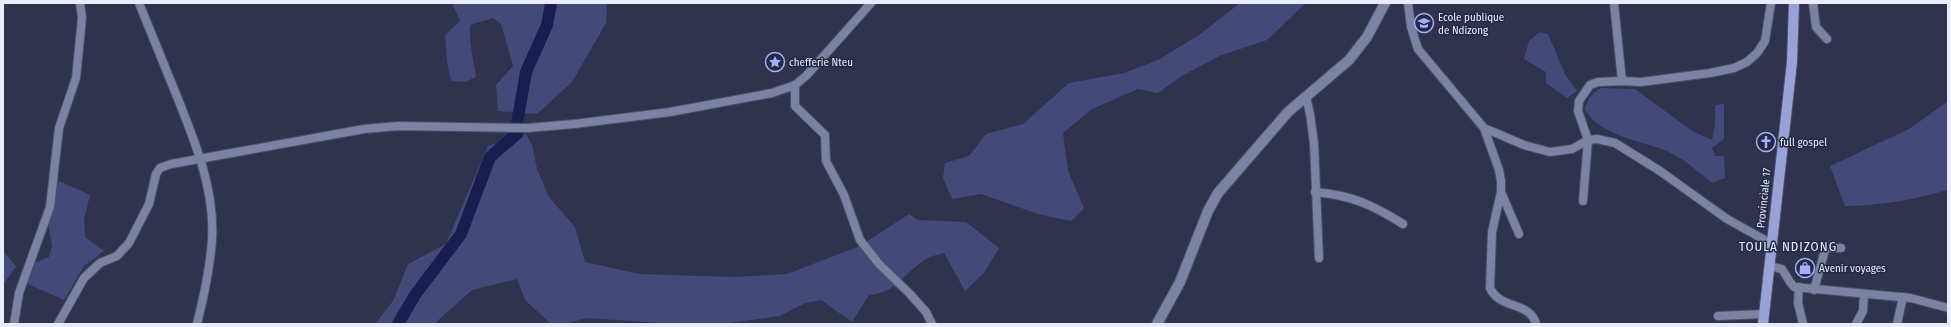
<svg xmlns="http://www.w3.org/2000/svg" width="1951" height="327" viewBox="0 0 1951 327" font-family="'Fira Sans Condensed',sans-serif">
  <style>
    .green { fill: #434a79 }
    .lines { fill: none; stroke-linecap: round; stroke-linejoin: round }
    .river { stroke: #1b1d50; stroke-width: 12 }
    .minor-casing { stroke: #4d5168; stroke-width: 10 }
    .tertiary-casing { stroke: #4d5168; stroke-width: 12 }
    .primary-casing { stroke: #4d5168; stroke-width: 12 }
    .minor { stroke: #7c82a2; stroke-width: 8 }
    .tertiary { stroke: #7c82a2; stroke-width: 10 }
    .primary { stroke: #99a2d8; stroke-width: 10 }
    .labels { text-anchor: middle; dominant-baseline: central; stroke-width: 3; stroke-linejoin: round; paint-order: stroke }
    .poi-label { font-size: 11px; fill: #e8ecfe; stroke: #252943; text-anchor: start }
    .street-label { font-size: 11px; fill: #e8ecfe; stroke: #252943 }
    .quarter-label { font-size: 13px; letter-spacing: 1px; fill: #e8ecfe; stroke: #252943 }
  </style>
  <rect width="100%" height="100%" fill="#2f334e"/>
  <g class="green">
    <polygon points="452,3 607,3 606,23 572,82 537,114 498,111 496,85 513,66 501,24 493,18 470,25 470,41 476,77 465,82 451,81 447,62 445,35 460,21"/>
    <polygon points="1240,3 1306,3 1267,40 1219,56 1180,77 1158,93 1138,89 1092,109 1063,133 1068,171 1084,208 1071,221 1038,214 981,194 952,199 943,178 945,163 969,156 986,134 1023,124 1069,83 1124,73 1158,60 1199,35"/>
    <polygon points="1539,32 1548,34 1566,76 1577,91 1567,98 1546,83 1546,72 1524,59 1529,41"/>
    <path d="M1601,88L1635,89L1692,131L1712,140L1715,124V105L1724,104V139L1712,148L1715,156H1724L1725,178L1712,183C1699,172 1683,158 1667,151C1640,140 1602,137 1585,110C1587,99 1591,94 1601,88Z"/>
    <path d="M1947,102L1948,190C1914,199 1881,206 1845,206L1830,166L1909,129Z"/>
    <path d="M526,134L532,145L537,169L549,197L575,227L585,262L640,274L735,277L787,274L860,246L909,214L918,220L966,222L999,248L984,273L965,291L944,253C938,255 931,256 926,259C904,273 898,292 869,295L852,322L821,300L805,303L780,316L729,323L675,324L587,318L564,324H551L525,300L517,279L472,290L434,324H375L393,301L408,264L446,244L488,146Z"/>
    <polygon points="59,181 90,195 84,219 85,237 104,251 84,266 64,300 28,284 28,276 34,263 49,257 52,246 48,222"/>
    <polygon points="3,251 16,266 3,285"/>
  </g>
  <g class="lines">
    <g class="river">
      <polyline points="517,123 526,72 547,25 551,3"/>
      <polyline points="398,324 415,295 461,234 490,157 517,134"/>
    </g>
    <g class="minor-casing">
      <g id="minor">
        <path d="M139,3C152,35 165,67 178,99C196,144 215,191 212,240C210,269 204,296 197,324"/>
        <polyline points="1408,3 1411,27 1418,49 1484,128 1524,145 1550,152 1572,149 1588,140 1597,139 1615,143 1660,171 1727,219 1772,244"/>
        <polyline points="1614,3 1622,81"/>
        <polyline points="1813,3 1816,27 1827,39"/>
        <polyline points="795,85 795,106 825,135 826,161 844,195 860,240 879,264 910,294 926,312 932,324"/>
        <polyline points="1306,96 1310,114 1314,143 1319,258"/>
        <path d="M1484,128L1499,170L1501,181V192L1492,232L1490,288C1500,310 1530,301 1536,324"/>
        <path d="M1315,192C1351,195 1373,205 1403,224"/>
        <polyline points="1501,192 1519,234"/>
        <polyline points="1583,201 1588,140 1578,111 1579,101 1590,85 1598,82 1622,81 1641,82 1710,73 1734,68 1747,62 1757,53 1765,41 1771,3"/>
        <polyline points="1769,266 1782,269 1790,282 1794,287 1911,298 1948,308"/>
        <polyline points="1799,287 1798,303 1803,324"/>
        <polyline points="1814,290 1825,250 1828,248 1841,248"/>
        <polyline points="1718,316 1764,314"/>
        <polyline points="14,324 19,293 50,207 59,128 76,78 82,18 80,3"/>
        <polyline points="58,324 84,278 100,263 117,256 129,243 149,204 156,174 160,168 171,164 364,129 398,126 528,128 574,124 670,112 772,93 795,85 806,76 871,3"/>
        <polyline points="1856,324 1863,311 1864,294"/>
        <polyline points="1897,324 1903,297"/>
      </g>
    </g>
    <g class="tertiary-casing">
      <polyline id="tertiary" points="1157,324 1180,282 1208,211 1218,193 1288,112 1349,60 1367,37 1385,3"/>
    </g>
    <g class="primary-casing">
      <polyline id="primary" points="1763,324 1792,62 1794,3"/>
    </g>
    <use href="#minor" class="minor"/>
    <use href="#tertiary" class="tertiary"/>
    <use href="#primary" class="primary"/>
  </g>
  <defs>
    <g id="school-ring" transform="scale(1)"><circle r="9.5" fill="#252943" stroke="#a5b1fc" stroke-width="1.5"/><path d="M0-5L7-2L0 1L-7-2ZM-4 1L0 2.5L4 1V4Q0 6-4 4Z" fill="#a5b1fc"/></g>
    <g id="sight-ring" transform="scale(1)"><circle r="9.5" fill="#252943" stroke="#a5b1fc" stroke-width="1.5"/><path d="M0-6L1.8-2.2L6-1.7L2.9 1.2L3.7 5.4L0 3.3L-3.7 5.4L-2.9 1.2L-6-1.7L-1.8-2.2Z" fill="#a5b1fc"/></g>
    <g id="church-ring" transform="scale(1)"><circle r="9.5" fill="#252943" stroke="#a5b1fc" stroke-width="1.5"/><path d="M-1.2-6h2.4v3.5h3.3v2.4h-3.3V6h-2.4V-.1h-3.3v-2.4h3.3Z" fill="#a5b1fc"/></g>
    <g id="shop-ring" transform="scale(1)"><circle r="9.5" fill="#252943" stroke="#a5b1fc" stroke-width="1.5"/><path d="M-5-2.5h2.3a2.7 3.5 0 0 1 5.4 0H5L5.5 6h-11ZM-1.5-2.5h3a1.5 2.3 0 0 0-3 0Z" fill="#a5b1fc"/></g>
  </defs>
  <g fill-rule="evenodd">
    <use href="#school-ring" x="1424" y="23"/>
    <use href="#sight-ring" x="775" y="62"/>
    <use href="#church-ring" x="1766" y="142"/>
    <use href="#shop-ring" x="1805" y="268"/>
  </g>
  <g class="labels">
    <g class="poi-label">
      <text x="1438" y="17">Ecole publique<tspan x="1438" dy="13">de Ndizong</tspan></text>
      <text x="789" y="62">chefferie Nteu</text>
      <text x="1780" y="142">full gospel</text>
      <text x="1819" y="268">Avenir voyages</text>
    </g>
    <g class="street-label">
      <text transform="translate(1764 198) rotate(-84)">Provinciale 17</text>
    </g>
    <g class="quarter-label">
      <text x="1788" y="246">TOULA NDIZONG</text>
    </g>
  </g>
  <rect width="1951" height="327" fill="none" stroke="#e8ecfe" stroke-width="8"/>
</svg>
